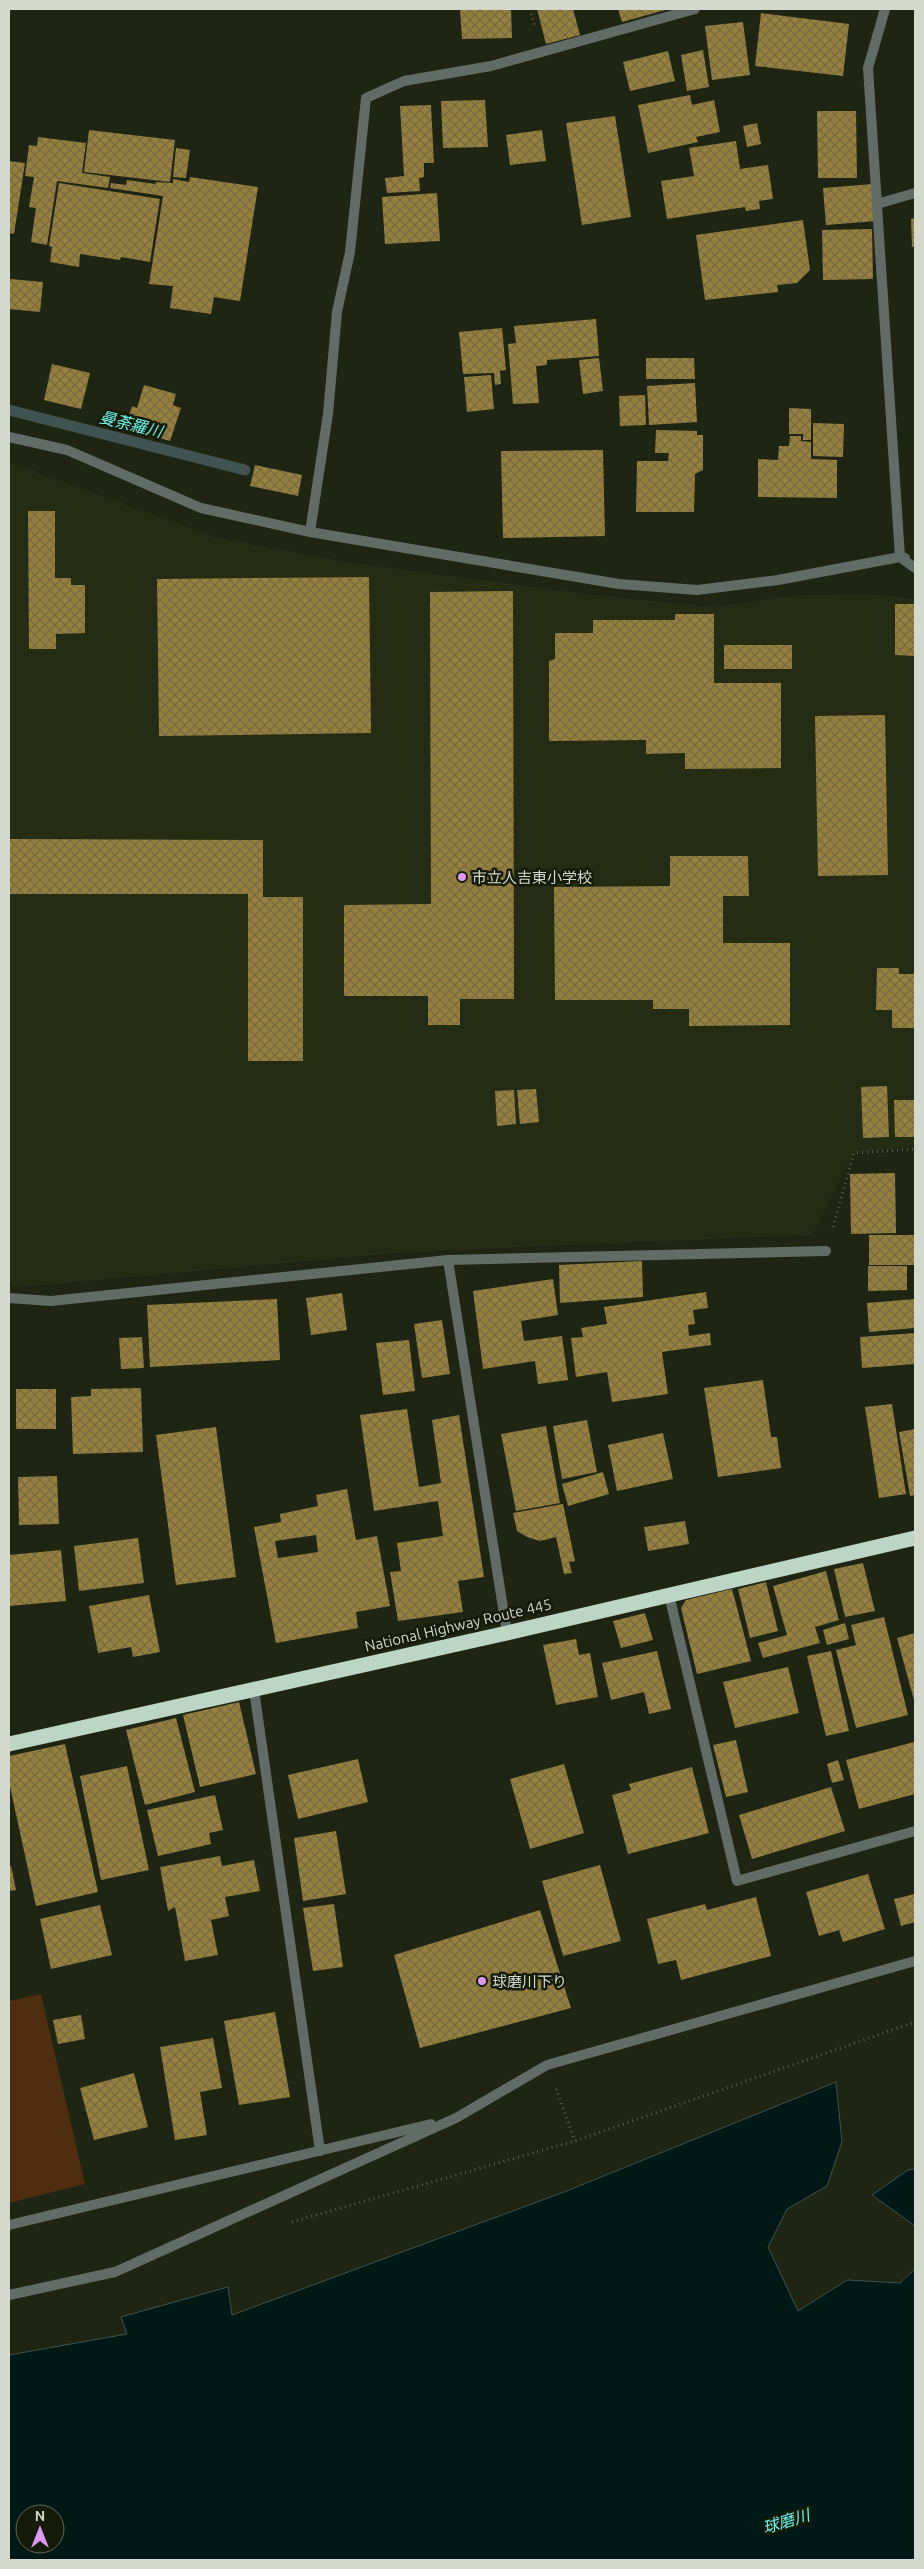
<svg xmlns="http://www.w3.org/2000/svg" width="924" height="2569" viewBox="0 0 924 2569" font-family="Ubuntu,'Noto Sans JP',sans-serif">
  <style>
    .built { fill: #242d14 }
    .green { fill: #4f2d11 }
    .water { fill: #001917; stroke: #40534e; fill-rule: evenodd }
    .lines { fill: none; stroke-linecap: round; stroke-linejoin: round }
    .stream { stroke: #40534e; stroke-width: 11 }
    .building { fill: url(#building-cross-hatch); fill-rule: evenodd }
    .path { stroke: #595f4e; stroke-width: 3; stroke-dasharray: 1 4; stroke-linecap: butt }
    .lane { stroke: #626c66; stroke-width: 10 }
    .street { stroke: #626c66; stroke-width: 10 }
    .highway { stroke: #bdd5c5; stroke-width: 15 }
    .poi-dot { fill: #dd98f3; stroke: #151b09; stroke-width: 2 }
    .labels { text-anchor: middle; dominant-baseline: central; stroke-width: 5; stroke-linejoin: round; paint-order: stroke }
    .poi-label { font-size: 15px; fill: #d4d9cd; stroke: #151b09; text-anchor: start }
    .street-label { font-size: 15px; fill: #d4d9cd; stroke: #151b09 }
    .water-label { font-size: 16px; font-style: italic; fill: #6bf2eb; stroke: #151b09 }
  </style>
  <defs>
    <pattern id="building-cross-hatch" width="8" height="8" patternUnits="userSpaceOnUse" patternTransform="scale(1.25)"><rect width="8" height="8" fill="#95803f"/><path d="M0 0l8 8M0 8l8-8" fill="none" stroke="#776a3f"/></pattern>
  </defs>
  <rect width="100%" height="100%" fill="#1e2512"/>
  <polygon class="built" points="9,462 215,537 345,562 595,595 714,607 797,595 870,594 915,599 915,1147 854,1153 812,1235 409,1252 22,1287 9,1286"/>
  <polygon class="green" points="41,1994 85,2184 9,2203 9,2001"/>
  <g class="water">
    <path d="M836,2082L842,2142L827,2186L787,2209L768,2247L798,2311L847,2280L900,2283L915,2269V2560H9V2355L127,2334L121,2317L228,2287L232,2315L564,2192ZM25,2514H55V2544H25Z"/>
    <polygon points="915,2169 915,2226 872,2195 908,2170"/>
  </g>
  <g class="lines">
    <polyline class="stream" points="9,410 245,470"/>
  </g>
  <g class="building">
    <polygon points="460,9 511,9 512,38 462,39"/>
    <polygon points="537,9 573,9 580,35 546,44"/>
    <polygon points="618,9 669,9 622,22"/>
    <polygon points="761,13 849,24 843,76 755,66"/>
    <polygon points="743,22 750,75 712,80 705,26"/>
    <polygon points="703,50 709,87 687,91 681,55"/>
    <polygon points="668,51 675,81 630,91 623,62"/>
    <polygon points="690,95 692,105 714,100 720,132 696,137 698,142 648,153 638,105"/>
    <polygon points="485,100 488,147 443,148 441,101"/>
    <polygon points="431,105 434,163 424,163 424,177 419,178 420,191 387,193 385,178 404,176 400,106"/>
    <polygon points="817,111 856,111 857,178 818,178"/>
    <polygon points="615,116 631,217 582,225 566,123"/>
    <polygon points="757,123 761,144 747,147 743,126"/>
    <polygon points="89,130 175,140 170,182 84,172"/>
    <polygon points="542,130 546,161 510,165 506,135"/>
    <polygon points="38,137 86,143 82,173 110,177 108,188 57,181 47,245 31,242 36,208 29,207 34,177 25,176 29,145 37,146"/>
    <polygon points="736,141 740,169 768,165 773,199 759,201 760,209 746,211 745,207 667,219 661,181 694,176 689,148"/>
    <polygon points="176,148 190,150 186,178 173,177"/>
    <polygon points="9,161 25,163 14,234 9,233"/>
    <polygon points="190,177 258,187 240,301 214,297 211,314 170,308 173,286 149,284 163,196 110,188 111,183 126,185 127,180 155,184 156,182 173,183 173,179 189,182"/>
    <polygon points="59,183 160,199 150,262 121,257 120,260 80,254 79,267 50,262 52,247 49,246"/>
    <polygon points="873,184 876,221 826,225 823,188"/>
    <polygon points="437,193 440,241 385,244 382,197"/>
    <polygon points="915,218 915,247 912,247 911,219"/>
    <polygon points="803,220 810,270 797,283 777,285 778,292 705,300 696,235"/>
    <polygon points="872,229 873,279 823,280 822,230"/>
    <polygon points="10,279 43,282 40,312 9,309"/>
    <polygon points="596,319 599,356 547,360 547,365 536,366 539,403 513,404 508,344 516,343 514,326"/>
    <polygon points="502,328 506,370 500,371 501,384 495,385 494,373 463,374 459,332"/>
    <polygon points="599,358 603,391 583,394 579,360"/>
    <polygon points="646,358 694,358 695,379 646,379"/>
    <polygon points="52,364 90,373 81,409 44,400"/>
    <polygon points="491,375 494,409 467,412 464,377"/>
    <polygon points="695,383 697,422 649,425 647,386"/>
    <polygon points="144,385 176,394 173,405 181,408 170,441 132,430 134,423 127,421 132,406 137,408"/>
    <polygon points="645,395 646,425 620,426 619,396"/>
    <polygon points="789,408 811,409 811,440 803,440 803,434 789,434"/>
    <polygon points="813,423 844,424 843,457 813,456"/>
    <polygon points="656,430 697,431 697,435 703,435 703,470 695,474 694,512 636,512 637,461 668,461 669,453 655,453"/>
    <polygon points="790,436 801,436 801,441 811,442 811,459 837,460 837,498 758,497 758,459 778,460 779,446 789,446"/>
    <polygon points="603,450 605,536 503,538 501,451"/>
    <polygon points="255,465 302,475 298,496 250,486"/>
    <polygon points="28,511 55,511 55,578 71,578 71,585 85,585 85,633 56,634 56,649 29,649"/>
    <polygon points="369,577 371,733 159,736 157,579"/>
    <polygon points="513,591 514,999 460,999 460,1025 428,1025 428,996 344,996 344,905 431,904 430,592"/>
    <polygon points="895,604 915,604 915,656 895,655"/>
    <polygon points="675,614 714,614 714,683 781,683 781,768 685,769 685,753 646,754 646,740 549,741 549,661 555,659 555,633 593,633 593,620 675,620"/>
    <rect x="724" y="645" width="68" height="24"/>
    <polygon points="885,715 888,875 818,876 815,716"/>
    <polygon points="9,839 263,840 263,897 303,897 303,1061 248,1061 248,894 9,894"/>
    <polygon points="670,856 748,856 749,896 723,896 723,943 790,943 790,1025 689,1026 689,1009 653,1009 653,1000 555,1000 554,887 670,886"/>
    <polygon points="877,968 899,968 899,974 915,974 915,1028 892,1028 892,1010 876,1010"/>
    <polygon points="887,1086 889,1137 863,1138 861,1087"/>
    <polygon points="536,1089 539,1122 520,1124 517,1090"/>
    <polygon points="514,1090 516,1124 497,1126 495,1091"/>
    <polygon points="894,1100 915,1100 915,1137 895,1137"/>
    <polygon points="895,1173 896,1233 851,1234 850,1174"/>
    <rect x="869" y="1235" width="46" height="30"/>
    <polygon points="642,1261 643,1297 560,1303 559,1265"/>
    <polygon points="868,1266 907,1266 907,1290 868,1291"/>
    <polygon points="553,1279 558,1315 521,1321 524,1341 562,1336 568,1380 538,1384 535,1361 483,1369 473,1291"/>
    <polygon points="706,1292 708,1308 693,1310 695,1324 688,1325 689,1336 710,1333 711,1345 662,1352 668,1394 612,1402 607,1372 576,1377 571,1338 583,1337 581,1328 607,1324 604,1307"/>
    <polygon points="342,1293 347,1330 311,1335 306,1298"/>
    <polygon points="277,1299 280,1360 150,1367 147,1305"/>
    <polygon points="915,1299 915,1328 869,1332 867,1303"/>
    <polygon points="442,1320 450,1374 422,1378 414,1324"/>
    <polygon points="915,1333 915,1364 862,1368 860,1337"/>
    <polygon points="142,1337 144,1368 121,1369 119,1338"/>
    <polygon points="409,1340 415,1391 383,1395 376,1343"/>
    <polygon points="763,1380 771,1437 777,1437 781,1468 718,1477 704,1388"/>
    <polygon points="141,1388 143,1452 73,1454 71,1397 91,1396 91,1389"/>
    <rect x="16" y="1389" width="40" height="40"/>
    <polygon points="892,1404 906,1494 879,1498 865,1407"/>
    <polygon points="407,1409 419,1487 441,1483 432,1420 459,1415 484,1577 458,1581 463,1612 398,1621 390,1572 401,1571 397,1543 443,1536 438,1501 374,1511 360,1415"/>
    <polygon points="587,1420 597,1472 562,1479 553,1426"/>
    <polygon points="546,1426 560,1503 516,1511 501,1434"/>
    <polygon points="216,1427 236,1577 176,1585 156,1435"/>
    <polygon points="915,1429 915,1495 910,1496 899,1432"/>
    <polygon points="663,1433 673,1479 617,1491 608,1445"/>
    <polygon points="603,1472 609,1494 568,1506 562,1484"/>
    <polygon points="57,1476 59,1524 19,1525 18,1477"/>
    <path d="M347,1489L356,1540L377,1536L390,1606L356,1612L358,1628L276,1643L254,1527L281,1522L280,1514L318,1506L316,1495ZM316,1535L318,1552L278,1558L275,1541Z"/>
    <polygon points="563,1504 575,1561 569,1562 572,1573 564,1574 556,1537 540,1541 527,1537 517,1531 513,1513"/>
    <polygon points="685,1521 689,1544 648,1551 644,1527"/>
    <polygon points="138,1538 144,1583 79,1591 74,1546"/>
    <polygon points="61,1550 66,1601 9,1606 9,1555"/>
    <polygon points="863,1563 875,1611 845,1617 834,1569"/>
    <polygon points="826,1571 839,1620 815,1627 820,1643 763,1658 758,1643 787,1635 773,1586"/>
    <polygon points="766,1582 778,1631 750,1638 738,1589"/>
    <polygon points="732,1589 751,1661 697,1674 681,1608 686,1600"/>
    <polygon points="149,1595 160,1652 133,1657 131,1647 98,1653 89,1606"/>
    <polygon points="645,1613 653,1640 621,1648 613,1621"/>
    <polygon points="884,1617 908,1715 856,1728 836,1650 856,1645 851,1625"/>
    <polygon points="845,1623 849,1639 827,1645 823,1630"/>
    <polygon points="915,1633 915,1704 897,1638"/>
    <polygon points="576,1639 579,1655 590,1653 598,1697 556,1705 543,1645"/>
    <polygon points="657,1651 671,1709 649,1714 644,1692 611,1700 602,1663"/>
    <polygon points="831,1651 849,1731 826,1736 807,1656"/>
    <polygon points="788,1667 799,1713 735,1728 723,1682"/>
    <polygon points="239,1702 256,1774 200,1787 183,1715"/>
    <polygon points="176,1718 195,1792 145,1805 126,1730"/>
    <polygon points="736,1740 748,1792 726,1797 713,1745"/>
    <polygon points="914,1742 915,1794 859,1809 846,1760"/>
    <polygon points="65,1744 98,1892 36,1906 9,1782 9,1756"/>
    <polygon points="358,1759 368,1802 298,1819 288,1775"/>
    <polygon points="838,1760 844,1780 832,1783 827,1764"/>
    <polygon points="564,1764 584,1833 530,1849 510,1779"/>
    <polygon points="127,1766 149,1870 101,1880 80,1776"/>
    <polygon points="692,1767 709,1833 628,1854 612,1795 631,1790 629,1784"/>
    <polygon points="831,1787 845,1831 752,1859 739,1815"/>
    <polygon points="215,1795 223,1830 209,1833 211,1844 158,1856 147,1810"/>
    <polygon points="336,1831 346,1894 303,1901 294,1838"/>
    <polygon points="220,1856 222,1866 254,1860 260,1891 225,1897 229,1916 211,1920 218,1955 185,1961 175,1907 168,1911 160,1867"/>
    <polygon points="600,1865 621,1941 563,1956 542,1881"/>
    <polygon points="11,1866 16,1890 9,1891 9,1867"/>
    <polygon points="868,1874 885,1929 843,1942 839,1930 819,1936 806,1892"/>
    <polygon points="915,1894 915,1922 901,1926 894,1899"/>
    <polygon points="756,1897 771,1956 681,1980 676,1960 658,1964 647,1919 705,1904 707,1910"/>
    <polygon points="334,1904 343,1967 313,1971 303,1908"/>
    <polygon points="100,1905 112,1955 51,1969 40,1919"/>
    <polygon points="540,1910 571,2008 420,2048 394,1955"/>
    <polygon points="275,2012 290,2097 239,2105 224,2021"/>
    <polygon points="81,2015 85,2039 58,2044 53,2020"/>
    <polygon points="213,2038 222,2088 200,2092 207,2135 175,2140 160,2047"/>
    <polygon points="134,2073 148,2127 94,2140 80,2088"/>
  </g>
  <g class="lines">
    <g class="path">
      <polyline points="530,9 535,28"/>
      <polyline points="833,1227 854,1153 915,1149"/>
      <polyline points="556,2089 575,2141"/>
      <polyline points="292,2222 575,2141 915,2022"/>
    </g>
    <polyline class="lane" points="310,532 328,414 337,312 350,252 366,98 404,81 491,66 695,9"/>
    <g class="street">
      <polyline points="885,9 868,68 900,557 905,558"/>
      <polyline points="877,204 915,193"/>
      <polyline points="9,437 67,450 201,508 310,532 619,584 697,590 778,580 900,557 915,568"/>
      <polyline points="448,1260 507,1633"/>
      <polyline points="9,1298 51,1301 448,1260 826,1251"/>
      <polyline points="669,1595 737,1881 915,1831"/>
      <polyline points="254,1690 320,2151"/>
      <polyline points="9,2225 431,2124"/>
      <polyline points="9,2295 115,2272 456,2118 547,2065 915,1961"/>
    </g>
    <polyline class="highway" points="9,1744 507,1633 915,1538"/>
  </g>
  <g class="poi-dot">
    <circle cx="462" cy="877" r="5"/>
    <circle cx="482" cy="1981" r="5"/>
  </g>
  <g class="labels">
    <g class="poi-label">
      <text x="472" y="877">市立人吉東小学校</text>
      <text x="492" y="1981">球磨川下り</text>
    </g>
    <g class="street-label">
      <text transform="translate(458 1625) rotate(-13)">National Highway Route 445</text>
    </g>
    <g class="water-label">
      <text transform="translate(131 424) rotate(14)">曼荼羅川</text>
      <text transform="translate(786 2521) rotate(-17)">球磨川</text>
    </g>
  </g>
  <rect width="924" height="2569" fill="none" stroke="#d4d9cd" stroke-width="20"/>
  <g transform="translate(40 2529)"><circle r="24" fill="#151b09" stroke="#616757"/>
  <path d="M0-4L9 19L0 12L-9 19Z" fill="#dd98f3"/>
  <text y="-8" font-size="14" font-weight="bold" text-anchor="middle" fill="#d4d9cd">N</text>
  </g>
</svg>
